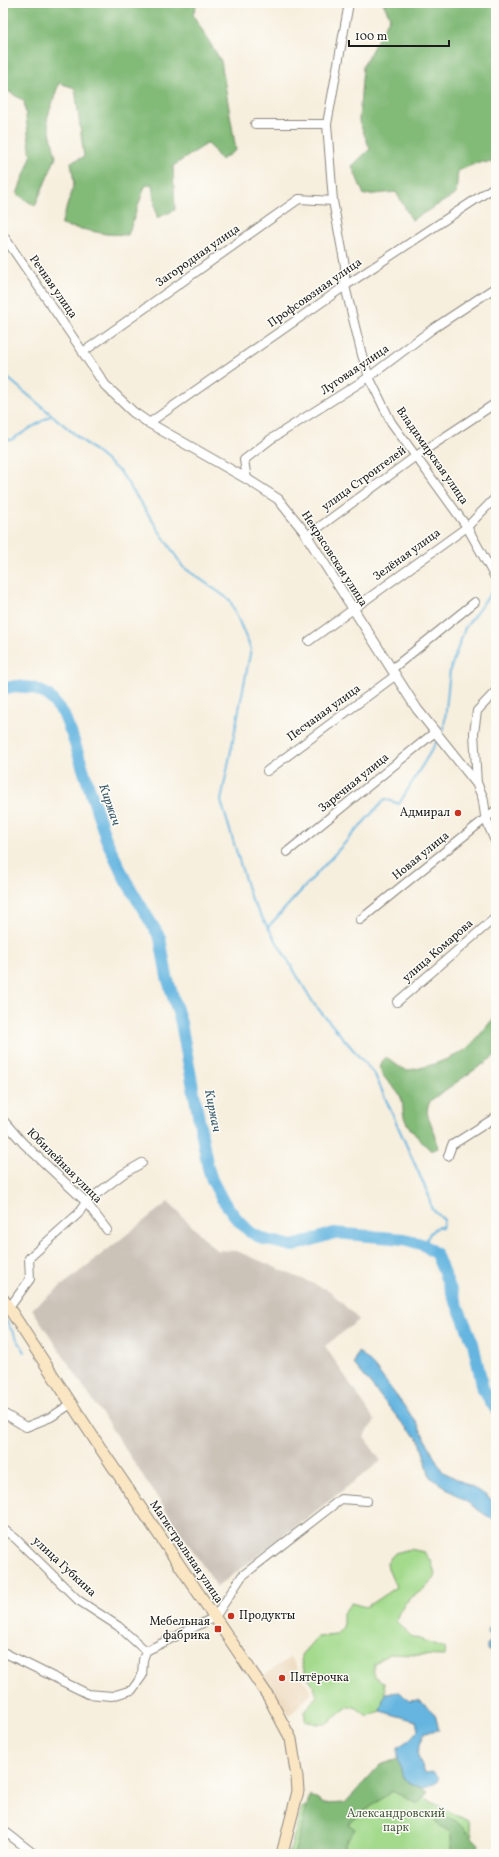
<svg xmlns="http://www.w3.org/2000/svg" width="499" height="1857" viewBox="0 0 499 1857" font-family="Vollkorn,serif">
  <style>
    .built { fill: #ecd7ba }
    .industrial { fill: #cbc2b8 }
    .green { fill: #a3da8c; stroke: #607b54 }
    .forest { fill: #82ba78; stroke: #4f6b4a }
    .water { fill: #65b5e0; stroke: #40687e }
    .lines { fill: none; stroke-linecap: round; stroke-linejoin: round }
    .stream { stroke: #65b5e0; stroke-width: 2 }
    .river { stroke: #65b5e0; stroke-width: 12 }
    .minor-casing { stroke: #8a867d; stroke-width: 10 }
    .tertiary-casing { stroke: #8a867d; stroke-width: 11 }
    .secondary-casing { stroke: #8a867d; stroke-width: 13 }
    .minor { stroke: #fff; stroke-width: 8 }
    .tertiary { stroke: #fff; stroke-width: 9 }
    .secondary { stroke: #fbe6c4; stroke-width: 11 }
    .poi-dot { fill: #c8321e; stroke: #fdfcf7; stroke-width: 1.5 }
    .labels { text-anchor: middle; dominant-baseline: central; stroke-width: 3; stroke-linejoin: round; paint-order: stroke }
    .street-label { font-size: 12px; fill: #1c1c1c; stroke: #fdfcf7 }
    .poi-label { font-size: 12px; fill: #1c1c1c; stroke: #fdfcf7; text-anchor: end }
    .park-label { font-size: 12px; fill: #4b5e43; stroke: #fdfcf7 }
    .water-label { font-size: 13px; font-style: italic; fill: #39596a; stroke: #fdfcf7 }
  </style>
  <rect width="100%" height="100%" fill="#fdfcf7"/>
  <filter id="ink" filterUnits="userSpaceOnUse"><feTurbulence type="fractalNoise" baseFrequency=".025" numOctaves="2"/><feDisplacementMap in="SourceGraphic" scale="8" xChannelSelector="R" yChannelSelector="G"/><feConvolveMatrix kernelMatrix="1 2 1 2 8 2 1 2 1" color-interpolation-filters="sRGB"/></filter>
  <filter id="wash" filterUnits="userSpaceOnUse"><feTurbulence type="fractalNoise" baseFrequency=".012" numOctaves="4" result="noise"/><feDisplacementMap in="SourceGraphic" scale="16" xChannelSelector="R" yChannelSelector="G"/><feGaussianBlur stdDeviation="0.9" result="paint"/><feColorMatrix in="noise" values="0 0 0 0 0 0 0 0 0 0 0 0 0 0 0 0 0 1.4 0 .05"/><feComposite in="paint" operator="in"/></filter>
  <g filter="url(#wash)">
    <rect width="100%" height="100%" fill="#f7efde"/>
    <polygon class="built" points="291,1657 311,1693 289,1716 262,1677"/>
    <polygon class="industrial" points="168,1202 216,1250 237,1251 330,1291 359,1320 325,1346 375,1421 364,1437 381,1461 217,1587 32,1309"/>
    <g class="green">
      <path d="M410,1549L424,1552L432,1563L435,1575C426,1596 404,1592 396,1621L411,1636L445,1648L444,1656L389,1654L374,1664C373,1675 373,1678 384,1682L385,1693L380,1711L367,1716L357,1708L349,1706L326,1724H317L305,1720V1711L317,1697C314,1681 300,1672 301,1655L317,1637L336,1635L343,1627V1613L351,1603L366,1607L396,1587L388,1569L387,1562L395,1553Z"/>
      <polygon points="390,1780 468,1821 477,1854 289,1854 302,1807 349,1816"/>
    </g>
    <g class="forest">
      <polygon points="3,3 197,3 193,15 221,61 236,150 221,160 208,143 173,166 175,210 157,218 152,184 145,186 128,235 106,234 61,225 74,183 71,162 84,157 75,88 59,83 47,119 56,157 35,206 17,194 31,157 24,101 3,88"/>
      <polygon points="383,3 496,3 496,163 479,162 458,171 456,194 412,220 396,192 364,195 352,166 370,149 359,121 363,66 390,17"/>
      <path d="M496,1015V1055L431,1100C423,1113 430,1120 435,1133C436,1137 437,1143 438,1148L431,1151C422,1141 408,1130 404,1117C402,1110 404,1103 400,1096C393,1083 370,1072 386,1057C392,1060 397,1067 404,1069C415,1073 455,1057 465,1050C477,1040 486,1027 496,1015Z"/>
      <polygon points="398,1759 403,1778 428,1792 418,1804 392,1791 348,1824 355,1829 345,1844 346,1854 294,1854 310,1795 324,1804 345,1803 380,1765"/>
      <polygon points="437,1813 456,1821 479,1844 476,1854 445,1854 451,1850 451,1833 436,1823"/>
    </g>
    <g class="water">
      <polygon points="358,1351 374,1366 417,1423 442,1471 484,1494 496,1504 496,1522 430,1477 420,1441 402,1423 354,1364"/>
      <path d="M493,1627L496,1630V1649L488,1651C485,1645 489,1644 492,1639L487,1632L488,1629Z"/>
      <polygon points="400,1692 409,1701 419,1700 435,1714 439,1730 425,1732 417,1753 425,1773 434,1772 439,1777 436,1783 423,1788 413,1785 403,1778 398,1759 398,1747 409,1740 418,1730 416,1721 380,1711 385,1693"/>
    </g>
    <g class="lines">
      <g class="stream">
        <polyline points="3,374 121,473 183,567 230,600 251,649 221,801 251,899 314,1004 375,1075 429,1196 431,1208 444,1220 442,1228 438,1226 430,1233 424,1245"/>
        <polyline points="3,439 11,440 52,415"/>
        <polyline points="444,729 450,670 465,628 496,586"/>
        <polyline points="268,927 385,799 399,804 437,741"/>
        <polyline points="3,1316 25,1352"/>
      </g>
      <polyline class="river" points="3,689 15,686 33,688 48,695 63,713 72,735 106,839 125,879 160,938 167,977 181,1023 208,1168 212,1180 222,1199 237,1219 250,1232 263,1239 293,1246 334,1233 404,1239 424,1245 436,1254 473,1343 483,1389 496,1410"/>
    </g>
  </g>
  <g filter="url(#ink)">
    <g class="lines">
      <g class="minor-casing">
        <g id="minor">
          <polyline points="349,3 327,124 333,201 345,266 345,286 362,355 369,377 391,422 467,527 496,579"/>
          <polyline points="255,124 327,124"/>
          <polyline points="3,235 83,352 299,199 333,201"/>
          <polyline points="149,423 345,286 496,186"/>
          <polyline points="247,479 244,460 271,439 369,377 431,330 496,287"/>
          <polyline points="307,536 416,456 496,403"/>
          <polyline points="309,641 467,527 496,497"/>
          <polyline points="392,669 475,602"/>
          <polyline points="267,771 396,675"/>
          <polyline points="477,784 474,733 477,711 496,691"/>
          <polyline points="287,852 435,732"/>
          <polyline points="360,920 496,810"/>
          <polyline points="397,1002 496,917"/>
          <polyline points="3,1120 23,1143 86,1202 107,1230"/>
          <polyline points="448,1156 452,1145 496,1117"/>
          <polyline points="9,1308 30,1279 29,1258 78,1214 86,1202 123,1174 142,1163"/>
          <polyline points="3,1413 26,1427 51,1417 71,1404"/>
          <polyline points="3,1529 15,1538 78,1600 118,1626 146,1651"/>
          <polyline points="3,1652 88,1694 112,1696 132,1690 142,1676 143,1660 146,1651 215,1617 242,1576 341,1499 367,1501"/>
          <polyline points="3,1830 34,1854"/>
        </g>
      </g>
      <g class="tertiary-casing">
        <polyline id="tertiary" points="83,352 105,385 133,412 149,423 247,479 278,499 303,530 417,709 477,784 483,798 486,819 496,842"/>
      </g>
      <g class="secondary-casing">
        <polyline id="secondary" points="3,1299 99,1446 268,1696 291,1739 297,1778 298,1791 282,1854"/>
      </g>
      <use href="#minor" class="minor"/>
      <use href="#tertiary" class="tertiary"/>
      <use href="#secondary" class="secondary"/>
    </g>
  </g>
  <g class="poi-dot">
    <circle cx="458" cy="813" r="4"/>
    <circle cx="231" cy="1616" r="4"/>
    <rect x="214" y="1625" width="8" height="8" rx="2"/>
    <circle cx="282" cy="1678" r="4"/>
  </g>
  <g class="labels">
    <g class="street-label">
      <text transform="translate(198 256) rotate(-35)">Загородная улица</text>
      <text transform="translate(53 287) rotate(55)">Речная улица</text>
      <text transform="translate(315 293) rotate(-35)">Профсоюзная улица</text>
      <text transform="translate(355 370) rotate(-34)">Луговая улица</text>
      <text transform="translate(432 456) rotate(55)">Владимирская улица</text>
      <text transform="translate(364 479) rotate(-36)">улица Строителей</text>
      <text transform="translate(407 555) rotate(-36)">Зелёная улица</text>
      <text transform="translate(334 559) rotate(57)">Некрасовская улица</text>
      <text transform="translate(324 713) rotate(-36)">Песчаная улица</text>
      <text transform="translate(354 783) rotate(-39)">Заречная улица</text>
      <text transform="translate(421 856) rotate(-39)">Новая улица</text>
      <text transform="translate(438 951) rotate(-41)">улица Комарова</text>
      <text transform="translate(64 1166) rotate(45)">Юбилейная улица</text>
      <text transform="translate(186 1552) rotate(56)">Магистральная улица</text>
      <text transform="translate(64 1567) rotate(43)">улица Губкина</text>
    </g>
    <g class="poi-label">
      <text x="450" y="813">Адмирал</text>
      <text x="239" y="1616" text-anchor="start">Продукты</text>
      <text x="210" y="1622">Мебельная<tspan x="210" dy="14">фабрика</tspan></text>
      <text x="290" y="1678" text-anchor="start">Пятёрочка</text>
    </g>
    <g class="park-label">
      <text x="396" y="1814">Александровский<tspan x="396" dy="14">парк</tspan></text>
    </g>
    <g class="water-label">
      <text transform="translate(109 805) rotate(71)">Киржач</text>
      <text transform="translate(212 1111) rotate(79)">Киржач</text>
    </g>
  </g>
  <rect width="499" height="1857" fill="none" stroke="#fdfcf7" stroke-width="16"/>
  <path d="M349 40v6h100v-6" fill="none" stroke="#1c1c1c" stroke-width="2"/>
  <text x="355" y="40" font-size="12" fill="#1c1c1c" stroke="#fdfcf7" stroke-width="3" paint-order="stroke">100 m</text>
</svg>
